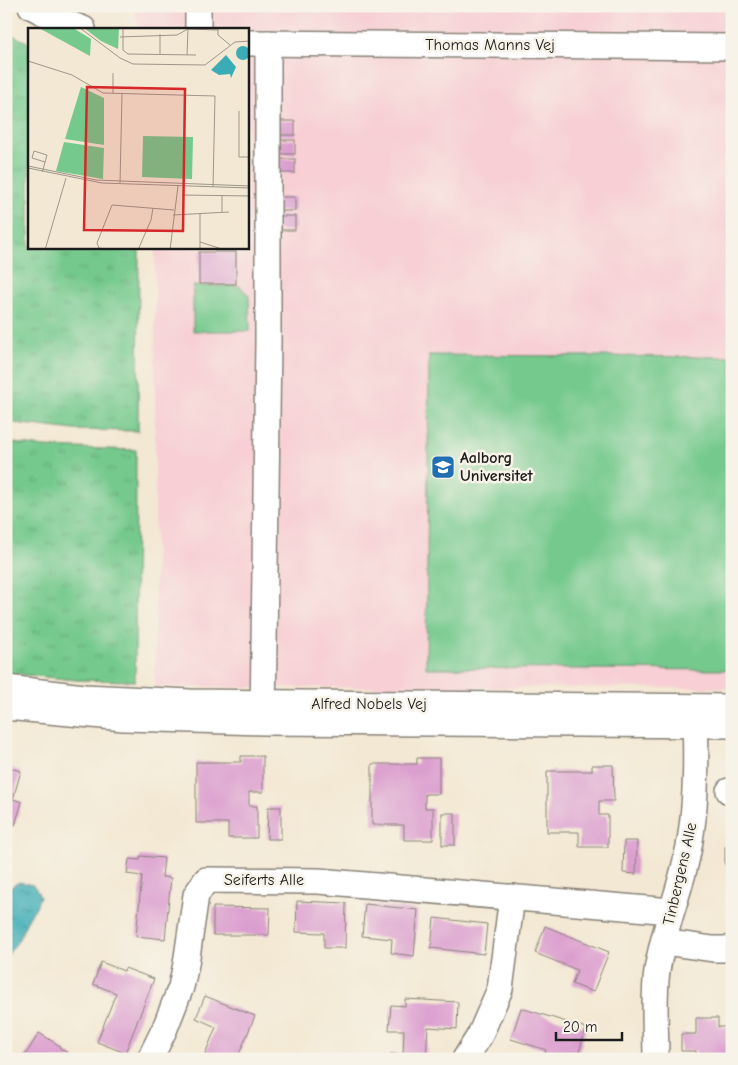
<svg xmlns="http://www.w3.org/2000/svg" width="738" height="1065" viewBox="0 0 738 1065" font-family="'Comic Neue',sans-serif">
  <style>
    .built { fill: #f7cfd4 }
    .grass { fill: url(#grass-tufts); stroke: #487254 }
    .green { fill: #75c98d; stroke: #487254 }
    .water { fill: url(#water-ripples); stroke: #2c6468 }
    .building { fill: #db9fcf }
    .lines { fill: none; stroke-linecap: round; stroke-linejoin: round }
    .minor-casing { stroke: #888278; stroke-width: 28 }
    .minor { stroke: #fff; stroke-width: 25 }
    .labels { text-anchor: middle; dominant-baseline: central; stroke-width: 5; stroke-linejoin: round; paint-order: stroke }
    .street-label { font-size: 16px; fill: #1c1c1c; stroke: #f7f3e8 }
    .poi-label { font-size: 16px; font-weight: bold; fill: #1c1c1c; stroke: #f7f3e8; text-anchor: start }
    .inset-road { fill: none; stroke: #9d968a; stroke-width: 1 }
    .view { fill: #d62828; fill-opacity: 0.15; stroke: #d62828; stroke-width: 2.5 }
    .inset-edge { fill: none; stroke: #1c1c1c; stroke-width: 2.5 }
  </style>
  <defs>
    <pattern id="grass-tufts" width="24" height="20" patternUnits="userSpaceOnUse" patternTransform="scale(1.25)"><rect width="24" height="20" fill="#75c98d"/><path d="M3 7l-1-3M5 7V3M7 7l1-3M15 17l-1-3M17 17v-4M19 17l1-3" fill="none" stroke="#65ac79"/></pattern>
    <pattern id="water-ripples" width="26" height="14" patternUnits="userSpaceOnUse" patternTransform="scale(1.25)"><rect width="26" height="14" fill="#3bacb5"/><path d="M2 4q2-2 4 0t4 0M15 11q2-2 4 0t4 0" fill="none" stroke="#318b92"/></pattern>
  </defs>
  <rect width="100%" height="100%" fill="#f7f3e8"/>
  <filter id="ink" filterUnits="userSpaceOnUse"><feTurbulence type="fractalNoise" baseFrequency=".02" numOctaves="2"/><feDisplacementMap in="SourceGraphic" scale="10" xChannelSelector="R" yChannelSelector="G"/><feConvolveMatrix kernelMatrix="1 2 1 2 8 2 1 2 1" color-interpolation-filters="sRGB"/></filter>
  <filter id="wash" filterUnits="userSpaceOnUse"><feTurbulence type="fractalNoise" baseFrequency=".0096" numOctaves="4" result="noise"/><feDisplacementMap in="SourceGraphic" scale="20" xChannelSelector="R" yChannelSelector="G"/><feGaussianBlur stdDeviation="1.12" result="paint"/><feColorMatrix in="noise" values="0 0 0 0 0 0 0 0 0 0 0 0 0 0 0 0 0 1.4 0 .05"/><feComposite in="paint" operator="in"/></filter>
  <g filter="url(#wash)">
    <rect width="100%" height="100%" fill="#f3e8d3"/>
    <polygon class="built" points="134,6 732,6 732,688 155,687 155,248 248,248 248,29 139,29"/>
    <g class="grass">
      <polygon points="6,32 29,43 29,248 139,248 138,431 75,430 6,422"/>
      <polygon points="6,442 44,447 136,450 135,681 76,680 6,673"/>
    </g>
    <g class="green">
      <polygon points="193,286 240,286 249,296 250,331 193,331"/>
      <polygon points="429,355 732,357 732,670 426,668"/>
    </g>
    <polygon class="water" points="19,882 33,885 37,890 40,896 36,907 29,917 18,941 6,957 6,890"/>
    <g id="blocks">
      <g class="building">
        <rect x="278" y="121" width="17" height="14"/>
        <rect x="278" y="140" width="17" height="14"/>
        <rect x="278" y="159" width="17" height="14"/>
        <rect x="278" y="197" width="17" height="14"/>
        <rect x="278" y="216" width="17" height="14"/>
        <rect x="199" y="252" width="37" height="32"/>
        <polygon points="241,756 263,756 263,792 249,792 249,806 257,806 257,838 228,838 228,823 196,823 196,762 241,762"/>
        <polygon points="417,758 439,758 439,794 425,794 425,808 433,808 433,840 404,840 404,825 372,825 372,764 417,764"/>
        <polygon points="592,765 613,765 614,801 599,801 599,815 608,815 608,847 579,847 579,832 547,832 547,771 592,771"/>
        <polygon points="6,767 21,771 13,799 22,802 15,825 6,822"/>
        <polygon points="268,807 281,807 281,839 267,839"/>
        <rect x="442" y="813" width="13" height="32"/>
        <polygon points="624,841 637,841 636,874 623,873"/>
        <rect x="725" y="847" width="7" height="17"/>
        <polygon points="140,856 164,858 162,877 171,878 165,939 136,936 142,876 127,874 129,859 140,860"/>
        <polygon points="297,901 346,903 345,948 324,948 324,933 296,932"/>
        <polygon points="365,904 418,910 414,956 391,953 392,939 362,936"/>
        <polygon points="213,907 270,908 269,935 213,935"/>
        <polygon points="434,918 487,924 484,954 431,948"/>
        <polygon points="545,926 609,952 593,992 572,984 577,970 535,953"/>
        <polygon points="101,962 124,971 125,968 154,979 125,1053 97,1042 116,993 93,984"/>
        <polygon points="205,996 255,1016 237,1059 203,1059 216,1027 196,1018"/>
        <polygon points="405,999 458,1002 457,1029 428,1027 426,1059 390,1059 390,1054 403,1055 404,1030 389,1030 391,1005 405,1006"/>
        <polygon points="521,1008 586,1028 577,1059 543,1059 546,1050 511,1039"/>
        <polygon points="696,1018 718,1018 718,1027 732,1027 732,1059 696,1059 696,1051 681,1051 681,1034 696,1034"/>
        <polygon points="39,1033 60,1046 59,1047 76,1059 23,1059"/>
      </g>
    </g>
  </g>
  <g filter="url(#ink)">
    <use href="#blocks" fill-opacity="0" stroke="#888278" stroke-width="1"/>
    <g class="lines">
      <g class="minor-casing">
        <g id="minor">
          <polyline points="31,6 56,19 83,29"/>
          <polyline points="198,6 198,29"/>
          <polyline points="248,43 732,47"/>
          <polyline points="6,688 84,697 190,702 732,707"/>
          <polyline points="6,707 124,718 263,722 732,725"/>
          <polyline points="263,721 268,341 268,43"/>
          <polyline points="729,791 732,791"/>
          <polyline points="664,942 713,949 732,949"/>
          <polyline points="150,1059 165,1028 181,987 186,964 196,895 206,880 318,881 671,911"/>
          <polyline points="465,1059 480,1035 500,989 512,897"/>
          <path d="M656,1059C656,1030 653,999 657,971C664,924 685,881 691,834C697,793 696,750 695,708"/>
        </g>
      </g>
      <use href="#minor" class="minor"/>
    </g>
  </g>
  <defs>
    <g id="university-square" transform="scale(1.25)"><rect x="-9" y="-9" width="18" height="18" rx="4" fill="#1f6fb2" stroke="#f7f3e8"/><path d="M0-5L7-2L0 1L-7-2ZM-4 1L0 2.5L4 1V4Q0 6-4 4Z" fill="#fff"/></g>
  </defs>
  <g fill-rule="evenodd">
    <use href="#university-square" x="443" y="467"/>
  </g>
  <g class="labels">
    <g class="street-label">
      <text x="490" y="45">Thomas Manns Vej</text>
      <text x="369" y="704">Alfred Nobels Vej</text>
      <text transform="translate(680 874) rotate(-77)">Tinbergens Alle</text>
      <text x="264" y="880">Seiferts Alle</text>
    </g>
    <g class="poi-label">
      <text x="460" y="458">Aalborg<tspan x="460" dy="18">Universitet</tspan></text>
    </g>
  </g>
  <g transform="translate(28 28)">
    <rect width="221" height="221" fill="#f3e8d3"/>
    <path d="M11,0H45L63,11L62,28ZM56,0H91L90,21L73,13ZM53,59L76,70V117L37,111ZM36,114L76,120L75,151L28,143Z" fill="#75c98d"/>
    <path d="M115,108L165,109L164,151L114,149Z" fill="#75c98d"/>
    <path d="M208 25a7 7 0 1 1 14 0a7 7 0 1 1-14 0ZM198,27L208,39L203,50L202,46L191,47L183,42Z" fill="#3bacb5"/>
    <path class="inset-road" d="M52,0L92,30L105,36L177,37L207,14L222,13M95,0V22L100,26L168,27M190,1V7L202,17M92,9L149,7L160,1L190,2M132,26V6M159,27L160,1M0,33L44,47L75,65L187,68L185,159M85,45V65M211,83V129H222M0,138L68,152L222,158M0,140L74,155L222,160M14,144L15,142L17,134L19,127L6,123L4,130L17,134M92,155L94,66M154,167L222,168M194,184V167M172,186V222M145,187L201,184M172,214L197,222M17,222L38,150M82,222L71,220L69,215L84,177L146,182M110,222L123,192L125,180M142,222L150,158"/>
    <path class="view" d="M59,59L157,61L155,203L56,202Z"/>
    <rect width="221" height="221" class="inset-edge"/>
  </g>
  <rect width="738" height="1065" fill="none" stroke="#f7f3e8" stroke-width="25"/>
  <path d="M556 1032v8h66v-8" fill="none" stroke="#1c1c1c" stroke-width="2.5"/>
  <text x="563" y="1032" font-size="15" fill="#1c1c1c" stroke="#f7f3e8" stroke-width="4" paint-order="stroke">20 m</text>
</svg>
